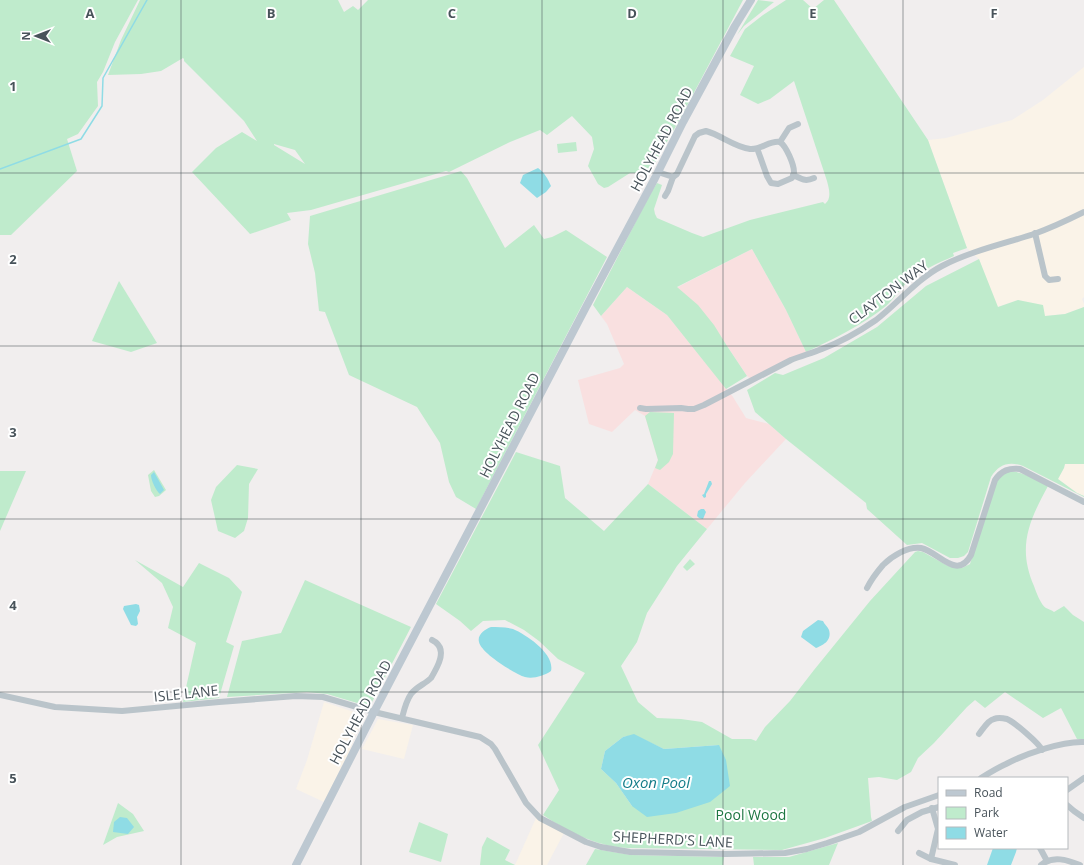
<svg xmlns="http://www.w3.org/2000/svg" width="1084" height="865" viewBox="0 0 1084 865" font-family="'Open Sans',sans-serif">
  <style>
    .commercial { fill: #faf3e8 }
    .medical { fill: #f9e0e0 }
    .green { fill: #bfebcc; fill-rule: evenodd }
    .water { fill: #8fdce5 }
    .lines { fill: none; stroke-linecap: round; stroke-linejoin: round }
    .stream { stroke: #8fdce5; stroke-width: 1.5 }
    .street { stroke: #bac4ca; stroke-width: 6 }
    .secondary { stroke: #bdc8d1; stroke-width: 8 }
    .grid { fill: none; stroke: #48535a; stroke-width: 1; stroke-opacity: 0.55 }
    .labels { text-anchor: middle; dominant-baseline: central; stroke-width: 4; stroke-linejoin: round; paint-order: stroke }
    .street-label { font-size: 14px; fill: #48535a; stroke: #fff }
    .park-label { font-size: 14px; fill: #1d7641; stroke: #fff }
    .water-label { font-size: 15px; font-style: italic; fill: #157d89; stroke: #fff }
    .grid-label { font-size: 13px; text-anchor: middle; font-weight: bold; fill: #48535a; stroke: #fff; stroke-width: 4; stroke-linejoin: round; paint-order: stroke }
  </style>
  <rect width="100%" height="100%" fill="#f1eeee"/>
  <g class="commercial">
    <polygon points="1084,67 1084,297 1082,299 1084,304 1084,307 1065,314 1045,316 1018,300 997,307 979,259 967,248 928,140 946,138 1012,120 1043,100"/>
    <polygon points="1065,464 1084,464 1084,496 1077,493 1058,479 1064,468"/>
    <polygon points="324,702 363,715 348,755 324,802 296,789 307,760"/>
    <polygon points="378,719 413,725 404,759 362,749"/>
    <polygon points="536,818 564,833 547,865 515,865"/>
  </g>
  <g class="medical">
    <polygon points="752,249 786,310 806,352 751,379 747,376 727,346 676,288"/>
    <polygon points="627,287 667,315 733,397 746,418 769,424 786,439 745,483 707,529 648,484 658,460 645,416 635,410 612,432 589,424 578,380 620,368 624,364 607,324 601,316"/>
  </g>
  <g class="green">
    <polygon points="0,0 138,0 115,42 103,72 97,82 98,106 78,134 67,139 77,171 11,235 0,235"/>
    <path d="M140,0H338L344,12L353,6L358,10L368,0H743L680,119L649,173H630L608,187L604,188L598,184L588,166L594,149L592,137L572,116L547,135L540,130L510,142L449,172L446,171L311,210L287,213L291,220L250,234L192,172L216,148L242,132L257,141L244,121L184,61V59L183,58L161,71L141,74L108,75L121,40ZM274,144L295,150L305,164L274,145Z"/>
    <polygon points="758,0 774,2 744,26 737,35"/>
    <path d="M786,0H803L813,9L824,0H834L928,140L967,248L953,253L954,256C938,263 922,270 909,281C900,288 894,299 886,306C862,325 834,339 806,352L786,310L752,249L677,287L698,305L714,325L727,346L747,376L726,389L667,315L627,287L601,316L593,305L649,196L657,183L662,185L654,209L655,214L657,218L692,233L703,237L750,220L823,202L825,204C832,198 829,189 827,181L794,81L770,99L758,104L740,95L754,66L730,56L745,29L763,15Z"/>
    <polygon points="576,142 577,151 558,153 557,144"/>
    <polygon points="461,171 467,178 505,248 534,225 544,239 552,237 566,230 607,257 476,509 456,497 449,482 440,443 417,407 349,375 325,312 319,311 315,273 308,244 310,216"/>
    <path d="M979,259L998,307L1018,300L1043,305L1045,316L1065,314L1084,307V464H1065L1064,468L1058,479L1077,493L1084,496V497L1023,466C1009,461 999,464 991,477L968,552L964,556L958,558H950L922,543L907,545L867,509L866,503L786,439L755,412L747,390L775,373L783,375L824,358L877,327L926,286Z"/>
    <polygon points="119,281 157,343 131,352 92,341"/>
    <polygon points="650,412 674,413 673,454 669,462 660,470 655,468 658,460 645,416"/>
    <path d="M516,452L560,466L565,498L604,531L648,484L707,529L677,566L647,613L637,642L621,666L638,702L657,718L681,719L702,722L732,739H751L756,741L765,727L790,701L814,670L870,601L915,552L918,551L923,552L948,566L962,568L970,564L996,483C999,478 1002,473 1008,472C1019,469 1038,481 1048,486C1029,521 1017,547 1034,586C1036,592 1041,605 1046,608C1048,609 1052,610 1054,612L1064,606L1073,615L1084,622V739H1077L1061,708L1043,718L1005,692L985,708L975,700L967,707L934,743L918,758L911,772L897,780L879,777L868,778L871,817L872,821L825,838L782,850L628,848C620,847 611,847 603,844C585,840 559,826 543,815L559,790L538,745L585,673L558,659L539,641L524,630L505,620L483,621L471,631L460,621L436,604ZM634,735L664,749L719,745L632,806L616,783L601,769L605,751L623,737Z"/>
    <polygon points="237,465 258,469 249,484 248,518 244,531 235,538 218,531 211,500 216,487"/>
    <polygon points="154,470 166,490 159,496 155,497 151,491 148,475"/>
    <polygon points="0,471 26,471 0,531"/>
    <polygon points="690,559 695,564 687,571 683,567"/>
    <polygon points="135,560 183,587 199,563 229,578 242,592 226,642 234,646 219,698 183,702 187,683 196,643 168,628 173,607 162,583"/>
    <polygon points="305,580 411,627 371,704 367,706 327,694 307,692 227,697 242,641 281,633"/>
    <polygon points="118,803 133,814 144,831 117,837 103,845"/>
    <polygon points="419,822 448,834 441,862 409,852"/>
    <polygon points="487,837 510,850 505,860 515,865 480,865 482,847"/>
    <polygon points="838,843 829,865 754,865 753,857 789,857"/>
    <polygon points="595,849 631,855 724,857 723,865 586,865"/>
  </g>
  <g class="water">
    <path d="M538,168C544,172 548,179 551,186L546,192L537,198L520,183L523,175Z"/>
    <path d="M154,472L163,488L164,490L160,494C156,491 151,480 151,475Z"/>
    <polygon points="709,481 711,481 712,484 706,494 706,497 704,498 702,495 704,494"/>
    <polygon points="701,509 704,509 706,512 703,519 699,518 697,516 698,511"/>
    <polygon points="136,604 139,605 140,611 137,617 138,624 136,626 131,625 123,609 124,606"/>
    <path d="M818,620L823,621C824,624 828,627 829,630C832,640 824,645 816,648L801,637L803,631Z"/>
    <path d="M491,627C498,627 506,627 513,629C527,635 555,654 551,671C544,676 533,679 525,677C515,674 481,653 479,642C477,635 485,629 491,627Z"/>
    <polygon points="634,734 664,749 719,745 726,760 730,786 710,802 676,813 647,817 632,806 616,783 601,769 605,751 623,737"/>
    <polygon points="120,817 127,818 134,827 128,834 113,832 114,822"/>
    <polygon points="993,848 1017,848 1016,852 1011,865 987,865"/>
  </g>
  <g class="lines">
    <polyline class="stream" points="0,169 81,139 102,106 103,78 147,0"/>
    <g class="street">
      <polyline points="780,142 789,128 798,124"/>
      <polyline points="658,172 673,177 668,191 665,196"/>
      <path d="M793,175C802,179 805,182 814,178"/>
      <path d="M673,177L677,174L695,136L699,133L706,131C721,135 734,147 750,149C761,150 770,140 780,142C786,146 794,164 794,172C794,174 793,176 792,178L778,184L771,183L767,176L757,148"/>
      <polyline points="1035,233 1045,276 1049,280 1058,279"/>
      <path d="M640,408L646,409L681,408L688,409H694L704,405L791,360C801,356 812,353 822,349C841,342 860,331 876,320C898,303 917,279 942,266C971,251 1003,244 1034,234C1051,228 1068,220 1084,212"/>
      <path d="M867,588C871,580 877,572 883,565C892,556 908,546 921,548C939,552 957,581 971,555L995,480C1002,470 1009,468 1020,469L1084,502"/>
      <polyline points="0,695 55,707 122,711 219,702 296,696 323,697 374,712 480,737 491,744 495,749 526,803 540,818 586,842 601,847 630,852 726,854 785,853 807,849 827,843 859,832 905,807 939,795"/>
      <path d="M402,718C404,710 406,701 411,694C416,687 425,684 431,678C433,675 435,671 437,667C442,657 444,646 432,640"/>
      <path d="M979,734C983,729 988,720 994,719C998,717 1003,718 1007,719C1014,722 1039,743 1042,750"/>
      <path d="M981,778C989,773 997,768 1006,764C1025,754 1062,741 1084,742"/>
      <polyline points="1067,790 1084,778"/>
      <polyline points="1067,805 1074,811 1084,818"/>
      <polyline points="898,831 907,820 922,812 939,807"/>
      <polyline points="1040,848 1047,861"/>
      <polyline points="919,853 931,859 955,865"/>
      <polyline points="931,859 938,829 932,808"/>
      <path d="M1041,865C1053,855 1067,860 1080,865"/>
    </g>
    <polyline class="secondary" points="296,865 374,712 586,307 655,178 683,122 735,26 751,0"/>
  </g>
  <path class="grid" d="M181,0V865M361,0V865M542,0V865M723,0V865M903,0V865M0,173H1084M0,346H1084M0,519H1084M0,692H1084"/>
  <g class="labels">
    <g class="street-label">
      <text transform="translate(661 139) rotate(-62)">HOLYHEAD ROAD</text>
      <text transform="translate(888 292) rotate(-37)">CLAYTON WAY</text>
      <text transform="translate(509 425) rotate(-63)">HOLYHEAD ROAD</text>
      <text transform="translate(186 693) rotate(-6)">ISLE LANE</text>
      <text transform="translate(360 712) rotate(-62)">HOLYHEAD ROAD</text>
      <text transform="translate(673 839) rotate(3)">SHEPHERD'S LANE</text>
    </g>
    <g class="park-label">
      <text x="751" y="814">Pool Wood</text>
    </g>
    <g class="water-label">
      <text x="656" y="782">Oxon Pool</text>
    </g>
  </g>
  <g class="grid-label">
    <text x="90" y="18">A</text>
    <text x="271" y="18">B</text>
    <text x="452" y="18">C</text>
    <text x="632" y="18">D</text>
    <text x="813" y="18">E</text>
    <text x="994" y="18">F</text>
    <text x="13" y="91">1</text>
    <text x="13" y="264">2</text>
    <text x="13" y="437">3</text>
    <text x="13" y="610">4</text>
    <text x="13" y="783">5</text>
  </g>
  <rect x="938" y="777" width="130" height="72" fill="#ffffff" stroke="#b6babd"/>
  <rect x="946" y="790" width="20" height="6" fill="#bdc8d1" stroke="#b6babd"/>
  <text x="974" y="797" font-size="12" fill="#48535a">Road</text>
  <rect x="946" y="807" width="20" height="12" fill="#bfebcc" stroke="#b6babd"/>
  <text x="974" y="817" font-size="12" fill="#48535a">Park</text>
  <rect x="946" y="827" width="20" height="12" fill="#8fdce5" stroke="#b6babd"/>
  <text x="974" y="837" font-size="12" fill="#48535a">Water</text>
  <g transform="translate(36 36) rotate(270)" stroke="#ffffff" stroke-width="3" paint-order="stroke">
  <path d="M0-3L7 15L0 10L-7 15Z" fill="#48535a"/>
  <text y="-6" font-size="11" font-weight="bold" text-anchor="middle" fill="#48535a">N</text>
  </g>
</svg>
